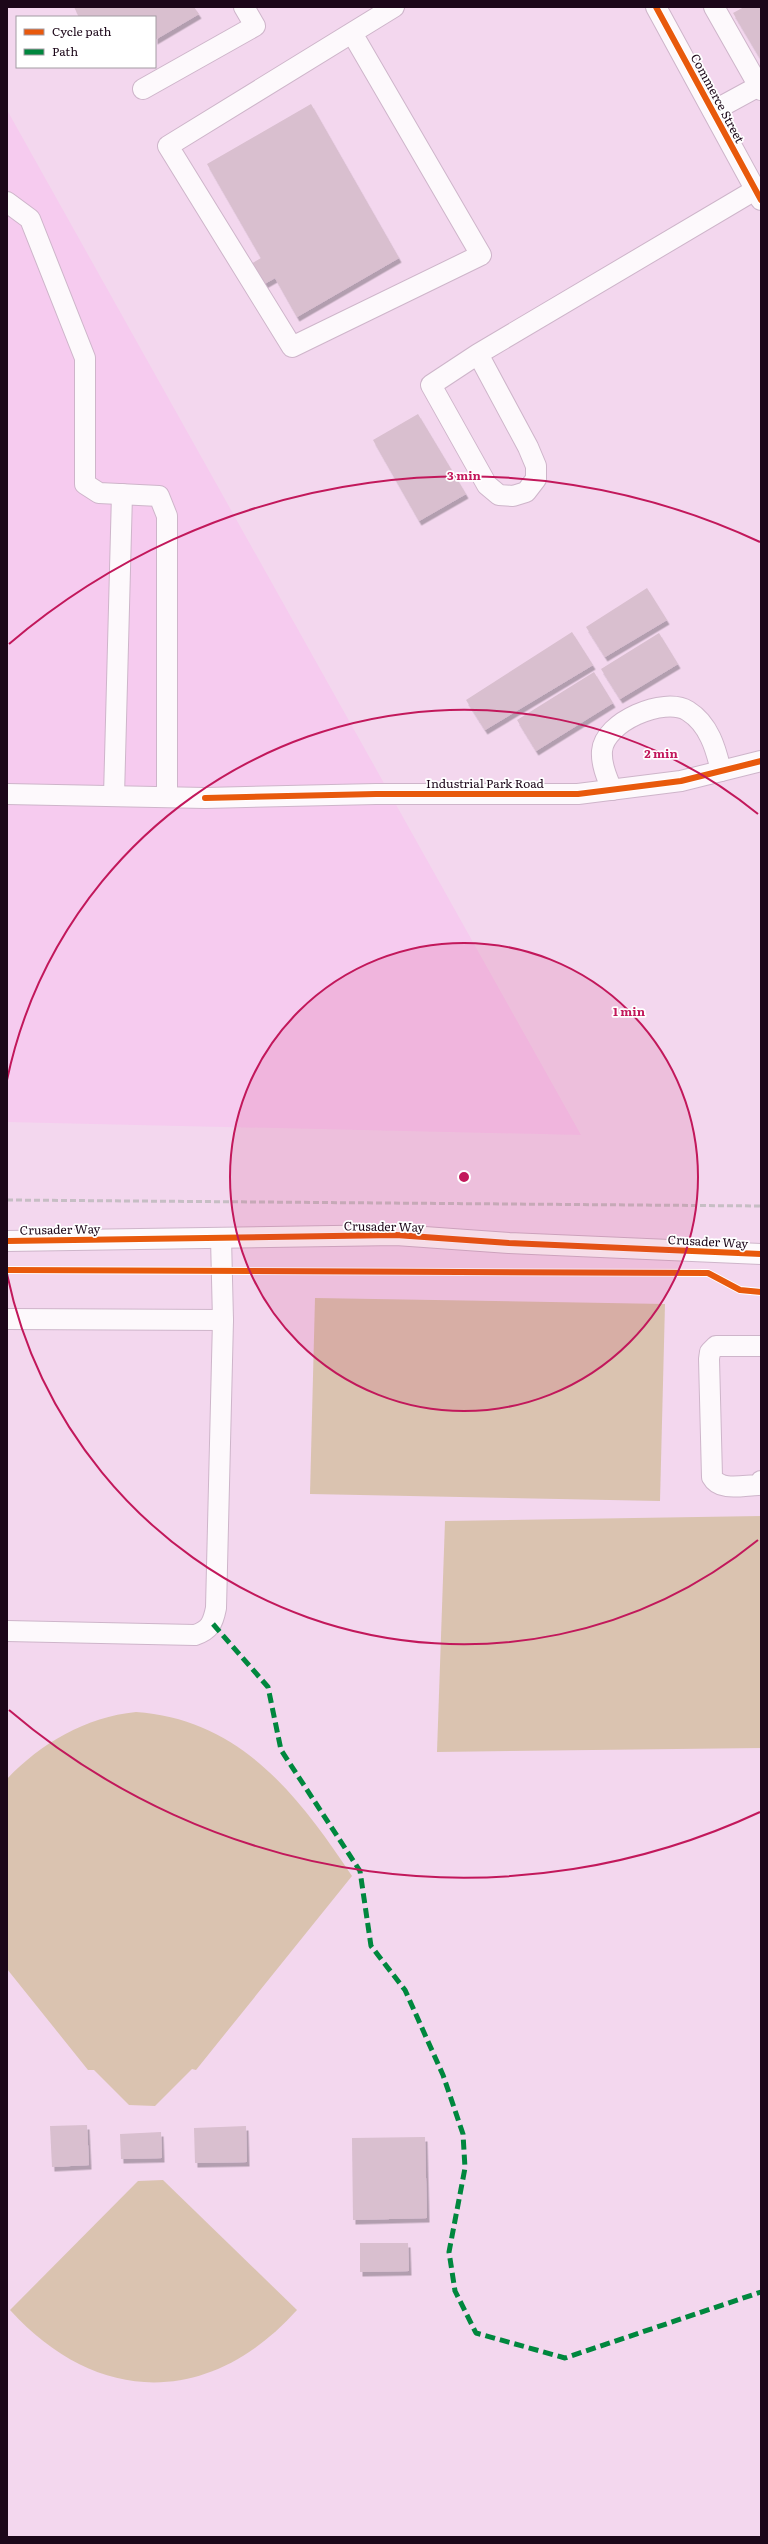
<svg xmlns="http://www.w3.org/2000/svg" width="768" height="2544" viewBox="0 0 768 2544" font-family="Literata,serif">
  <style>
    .built { fill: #f6cbef }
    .green { fill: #dac3b0 }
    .building { fill: #d9bfcf; filter: url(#shadow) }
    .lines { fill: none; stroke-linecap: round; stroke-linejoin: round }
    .minor-casing { stroke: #ceb5ca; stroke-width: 22 }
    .minor { stroke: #fdf9fc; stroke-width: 20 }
    .rail { stroke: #c6bec4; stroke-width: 3; stroke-dasharray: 6 3; stroke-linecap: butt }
    .quiet { stroke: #00873e; stroke-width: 5; stroke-dasharray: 10 5; stroke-linecap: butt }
    .cycleway-casing { stroke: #fff; stroke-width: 8 }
    .cycleway { stroke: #e8590c; stroke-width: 6 }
    .ring { fill: none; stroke: #c2185b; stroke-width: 2 }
    .labels { text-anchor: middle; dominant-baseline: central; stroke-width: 3.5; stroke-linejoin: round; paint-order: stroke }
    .street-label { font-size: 12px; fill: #1c0719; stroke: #fff }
    .centre { fill: #c2185b; stroke: #fff; stroke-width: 2 }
    .ring-label { font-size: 12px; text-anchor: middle; font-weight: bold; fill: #c2185b; stroke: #fff; stroke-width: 3.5; stroke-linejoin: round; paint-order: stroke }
  </style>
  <defs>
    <filter id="shadow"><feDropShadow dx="2.5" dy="4.5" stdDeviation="0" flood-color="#0004"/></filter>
  </defs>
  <rect width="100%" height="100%" fill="#f3d7ee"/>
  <polygon class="built" points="7,110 581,1135 7,1122"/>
  <g class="green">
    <polygon points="315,1298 665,1304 660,1501 310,1494"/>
    <polygon points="761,1516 761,1748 437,1752 445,1521"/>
    <path d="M136,1712C240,1719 298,1795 352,1876L196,2070L192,2069L155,2106L129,2105L94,2070H88L7,1969V1779C41,1743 86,1717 136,1712Z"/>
    <path d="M163,2180L297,2310C210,2407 97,2406 10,2310L138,2181Z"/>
  </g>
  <g class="building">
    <polygon points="74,7 194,7 199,14 155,40 155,17 79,17"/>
    <polygon points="744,7 761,7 761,60 733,13"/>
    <polygon points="311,104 399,258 297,317 275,278 261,286 249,265 261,258 207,164"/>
    <polygon points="418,414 466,494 419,521 373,440"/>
    <polygon points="647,588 667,620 605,657 586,627"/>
    <polygon points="572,632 593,665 485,730 466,700"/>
    <polygon points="659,633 678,664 620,699 601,669"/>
    <polygon points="594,672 613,703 536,751 517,720"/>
    <polygon points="87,2125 89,2165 52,2167 50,2126"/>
    <polygon points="246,2126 247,2162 195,2163 194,2128"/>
    <polygon points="161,2132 162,2158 121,2159 120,2134"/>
    <polygon points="425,2137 427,2218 353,2220 352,2138"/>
    <polygon points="360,2243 408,2243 409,2271 360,2272"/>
  </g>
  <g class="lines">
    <g class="minor-casing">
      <g id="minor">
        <polyline points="656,7 761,200"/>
        <polyline points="714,7 761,90"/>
        <polyline points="352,33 481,255 292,347 168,146 394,7"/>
        <polyline points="143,89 255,26 244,7"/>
        <polyline points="713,111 759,86"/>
        <polyline points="7,202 30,219 85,358 85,484 99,493 159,496 167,516 167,797"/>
        <polyline points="478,354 431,385 487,485 499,495 513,496 526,492 536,479 536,466 528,447 478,354 755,190"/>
        <path d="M612,790C607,778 601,764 602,751C604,722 664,696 688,711C709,724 716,749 721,771"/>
        <polyline points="7,794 205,798 376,794 578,794 681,781 761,761"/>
        <polyline points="114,796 122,494"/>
        <polyline points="7,1241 396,1235 509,1243 761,1254"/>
        <polyline points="7,1319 223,1320"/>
        <path d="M761,1346H716L710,1352L709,1359L712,1477C720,1492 744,1485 759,1485L761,1481"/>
        <path d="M7,1631L195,1635C210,1630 213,1623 216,1608L223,1320L221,1238"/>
      </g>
    </g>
    <use href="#minor" class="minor"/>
    <polyline class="rail" points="7,1200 761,1206"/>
    <polyline class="quiet" points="213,1624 268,1687 281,1750 360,1871 371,1946 405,1990 443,2075 463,2134 465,2168 449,2252 455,2291 476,2333 565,2358 761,2292"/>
    <g class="cycleway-casing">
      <g id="cycleway">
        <polyline points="656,7 761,200"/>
        <polyline points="205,798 376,794 578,794 681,781 761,761"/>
        <polyline points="7,1241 396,1235 509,1243 761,1254"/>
        <polyline points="7,1270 708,1273 740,1290 761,1292"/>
      </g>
    </g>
    <use href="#cycleway" class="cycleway"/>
  </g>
  <circle cx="464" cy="1177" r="234" fill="#c2185b" fill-opacity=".12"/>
  <g class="ring">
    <circle cx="464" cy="1177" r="234"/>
    <path d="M758 1540A467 467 0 0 1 7 1274M7 1080A467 467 0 0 1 758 814"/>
    <path d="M760 1812A701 701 0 0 1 9 1710M9 644A701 701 0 0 1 760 542"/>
  </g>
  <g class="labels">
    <g class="street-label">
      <text transform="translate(718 98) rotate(62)">Commerce Street</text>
      <text x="485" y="783">Industrial Park Road</text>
      <text transform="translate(384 1226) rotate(1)">Crusader Way</text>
      <text transform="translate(60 1229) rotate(-1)">Crusader Way</text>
      <text transform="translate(708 1241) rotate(3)">Crusader Way</text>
    </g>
  </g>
  <circle cx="464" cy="1177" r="6" class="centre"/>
  <g class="ring-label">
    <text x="464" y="480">3 min</text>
    <text x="661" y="758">2 min</text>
    <text x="629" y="1016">1 min</text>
  </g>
  <rect width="768" height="2544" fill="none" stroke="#1c0719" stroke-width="16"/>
  <rect x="16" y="16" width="140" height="52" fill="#ffffff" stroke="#a49ca3"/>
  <rect x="24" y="29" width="20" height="6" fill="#e8590c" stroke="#a49ca3"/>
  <text x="52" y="36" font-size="12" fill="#1c0719">Cycle path</text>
  <rect x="24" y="49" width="20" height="6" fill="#00873e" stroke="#a49ca3"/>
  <text x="52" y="56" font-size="12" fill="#1c0719">Path</text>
</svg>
